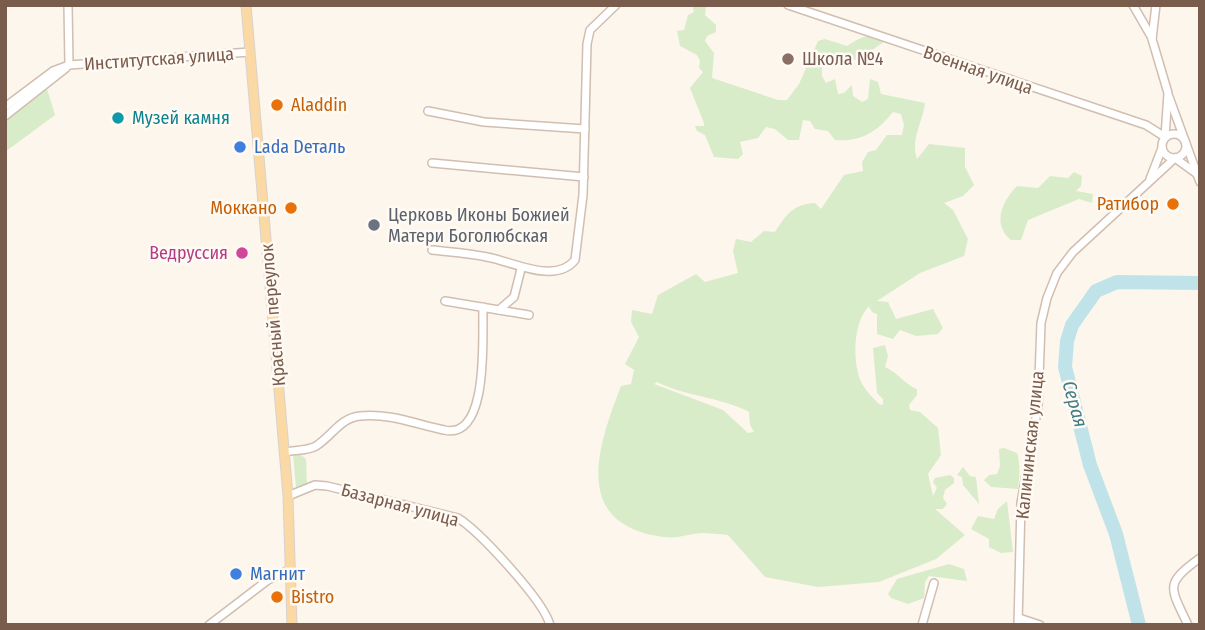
<svg xmlns="http://www.w3.org/2000/svg" width="1205" height="630" viewBox="0 0 1205 630" font-family="'Fira Sans Condensed',sans-serif">
  <style>
    .green { fill: #d8ecc9; fill-rule: evenodd }
    .lines { fill: none; stroke-linecap: round; stroke-linejoin: round }
    .river { stroke: #bfe3e8; stroke-width: 14 }
    .minor-casing { stroke: #d1beb0; stroke-width: 10 }
    .major-casing { stroke: #dad1cd; stroke-width: 11 }
    .minor { stroke: #fff; stroke-width: 7 }
    .major { stroke: #fbd9a5; stroke-width: 9 }
    .education-dot { fill: #8d6e63; stroke: #fffaf3; stroke-width: 2.5 }
    .food-dot { fill: #e8710a; stroke: #fffaf3; stroke-width: 2.5 }
    .culture-dot { fill: #0f9aa8; stroke: #fffaf3; stroke-width: 2.5 }
    .shop-dot { fill: #3f7fe0; stroke: #fffaf3; stroke-width: 2.5 }
    .worship-dot { fill: #6b7280; stroke: #fffaf3; stroke-width: 2.5 }
    .hotel-dot { fill: #d1479c; stroke: #fffaf3; stroke-width: 2.5 }
    .labels { text-anchor: middle; dominant-baseline: central; stroke-width: 5; stroke-linejoin: round; paint-order: stroke }
    .street-label { font-size: 18px; fill: #7a5c4d; stroke: #fffaf3 }
    .education-label { font-size: 18px; fill: #785e54; stroke: #fffaf3; text-anchor: start }
    .food-label { font-size: 18px; fill: #c56008; stroke: #fffaf3; text-anchor: start }
    .culture-label { font-size: 18px; fill: #0d838f; stroke: #fffaf3; text-anchor: start }
    .shop-label { font-size: 18px; fill: #366cbe; stroke: #fffaf3; text-anchor: start }
    .worship-label { font-size: 18px; fill: #5b616d; stroke: #fffaf3; text-anchor: start }
    .hotel-label { font-size: 18px; fill: #b23c85; stroke: #fffaf3; text-anchor: end }
    .water-label { font-size: 19px; font-style: italic; fill: #437c86; stroke: #fffaf3 }
  </style>
  <rect width="100%" height="100%" fill="#fdf6ec"/>
  <g class="green">
    <path d="M692,5H706L705,15L716,25V32L707,36L705,41L714,53L712,78L778,100H787L799,84L818,41L825,39L847,46C860,38 872,30 885,41L858,60L822,58V76L826,83L835,79L838,94L844,93L852,85L853,96L862,102L868,99L870,79L878,82L881,94L925,103C923,122 910,139 917,159L929,144L965,148V167L974,185L963,196L944,203L953,210L968,239L964,256L920,273L877,301L888,302L896,319L933,309L943,328L938,334L916,336L900,330L893,339L877,334V314L872,312L869,307L872,304C852,317 851,369 864,387C868,393 874,399 879,404L883,405V399L877,393L873,348L885,345L888,356L885,367C898,373 907,386 917,389V395L909,405L910,410L920,412L938,428L941,455L928,474L933,496L937,488L933,482L935,478L950,475L954,478V483L945,490L943,498L947,504L943,509H935L965,535L936,559L879,582L818,587L765,577L728,535C719,534 710,533 701,533C689,534 676,539 664,537C571,525 597,448 621,386L631,384L634,370L625,364L639,337L631,322L632,310L652,314L658,295L696,274L705,282L738,273L733,251L736,239L751,242L764,231L775,232C786,214 794,204 815,203L821,209L844,175L863,171L862,162L868,152L876,150L887,135H902L904,125L901,114L893,112C877,132 861,142 835,140L828,131L815,129L810,121L803,120L799,140H788L775,129L766,127L758,138L740,142L743,154L738,159L714,157L705,135L697,131L695,126H704V123L690,88L703,72L699,68L700,61L697,55L680,46L677,31L684,30L688,15L694,12ZM657,382C687,397 721,397 749,412L750,425L754,432L748,433L723,410L654,384Z"/>
    <polygon points="47,89 55,115 5,152 5,120"/>
    <path d="M1074,172L1082,176L1081,186L1076,191L1093,194L1092,203L1079,199L1028,220L1021,240H1011C991,224 1003,200 1017,186L1038,188L1050,176L1068,178Z"/>
    <path d="M1004,448L1017,453C1021,466 1019,477 1018,489L991,487L984,480L989,475L997,474L1000,466L999,449Z"/>
    <polygon points="297,452 306,459 307,486 296,488 293,454"/>
    <polygon points="963,467 970,476 976,477 979,504 963,485 962,477 957,475"/>
    <polygon points="1007,501 1013,552 1001,553 989,547 989,539 971,529 978,516 994,519 998,509"/>
    <polygon points="949,564 964,569 967,581 929,576 925,582 924,598 908,604 891,598 888,594 897,579"/>
  </g>
  <g class="lines">
    <polyline class="river" points="1139,625 1116,534 1090,465 1065,367 1067,341 1072,325 1096,291 1117,282 1200,283"/>
    <g class="minor-casing">
      <g id="minor">
        <polyline points="68,5 69,65"/>
        <polyline points="788,5 1146,125 1165,137 1168,93 1152,39 1156,5"/>
        <polyline points="1133,5 1152,38"/>
        <polyline points="1169,97 1200,182"/>
        <polyline points="5,107 53,71 69,65 250,52"/>
        <polyline points="428,111 484,122 585,129"/>
        <polyline points="5,116 66,68"/>
        <circle cx="1174" cy="146" r="12"/>
        <polyline points="432,163 584,177"/>
        <polyline points="1150,179 1162,148"/>
        <path d="M432,250C450,252 469,253 487,257C511,261 555,285 575,260L583,195L587,44L590,30L616,5"/>
        <polyline points="445,301 529,315"/>
        <polyline points="499,310 514,297 521,269"/>
        <path d="M285,452C294,450 308,451 316,446C332,436 340,418 360,416C390,413 415,424 444,430C490,441 482,335 483,307"/>
        <path d="M288,496L315,485L327,486L458,518C480,532 544,601 550,625"/>
        <polyline points="1019,618 1040,625"/>
        <polyline points="209,625 268,580 291,569"/>
        <polyline points="922,625 934,583"/>
        <polyline points="1018,625 1021,503 1038,406 1041,323 1047,298 1057,273 1073,252 1175,158 1197,174"/>
        <path d="M1188,625C1170,587 1164,584 1200,558"/>
      </g>
    </g>
    <g class="major-casing">
      <polyline id="major" points="246,5 288,496 292,625"/>
    </g>
    <use href="#minor" class="minor"/>
    <use href="#major" class="major"/>
  </g>
  <circle class="education-dot" cx="788" cy="59" r="7"/>
  <g class="food-dot">
    <circle cx="277" cy="105" r="7"/>
    <circle cx="1173" cy="204" r="7"/>
    <circle cx="291" cy="208" r="7"/>
    <circle cx="277" cy="597" r="7"/>
  </g>
  <circle class="culture-dot" cx="118" cy="118" r="7"/>
  <g class="shop-dot">
    <circle cx="240" cy="147" r="7"/>
    <circle cx="236" cy="574" r="7"/>
  </g>
  <circle class="worship-dot" cx="374" cy="225" r="7"/>
  <circle class="hotel-dot" cx="242" cy="253" r="7"/>
  <g class="labels">
    <g class="street-label">
      <text transform="translate(159 59) rotate(-4)">Институтская улица</text>
      <text transform="translate(978 70) rotate(19)">Военная улица</text>
      <text transform="translate(273 315) rotate(-95)">Красный переулок</text>
      <text transform="translate(1030 445) rotate(-84)">Калининская улица</text>
      <text transform="translate(400 505) rotate(15)">Базарная улица</text>
    </g>
    <g class="education-label">
      <text x="802" y="59">Школа №4</text>
    </g>
    <g class="food-label">
      <text x="291" y="105">Aladdin</text>
      <text x="1159" y="204" text-anchor="end">Ратибор</text>
      <text x="277" y="208" text-anchor="end">Моккано</text>
      <text x="291" y="597">Bistro</text>
    </g>
    <g class="culture-label">
      <text x="132" y="118">Музей камня</text>
    </g>
    <g class="shop-label">
      <text x="254" y="147">Lada Dеталь</text>
      <text x="250" y="574">Магнит</text>
    </g>
    <g class="worship-label">
      <text x="388" y="215">Церковь Иконы Божией<tspan x="388" dy="21">Матери Боголюбская</tspan></text>
    </g>
    <g class="hotel-label">
      <text x="228" y="253">Ведруссия</text>
    </g>
    <g class="water-label">
      <text transform="translate(1075 404) rotate(74)">Серая</text>
    </g>
  </g>
  <rect width="1205" height="630" fill="none" stroke="#7a5c4d" stroke-width="14"/>
</svg>
